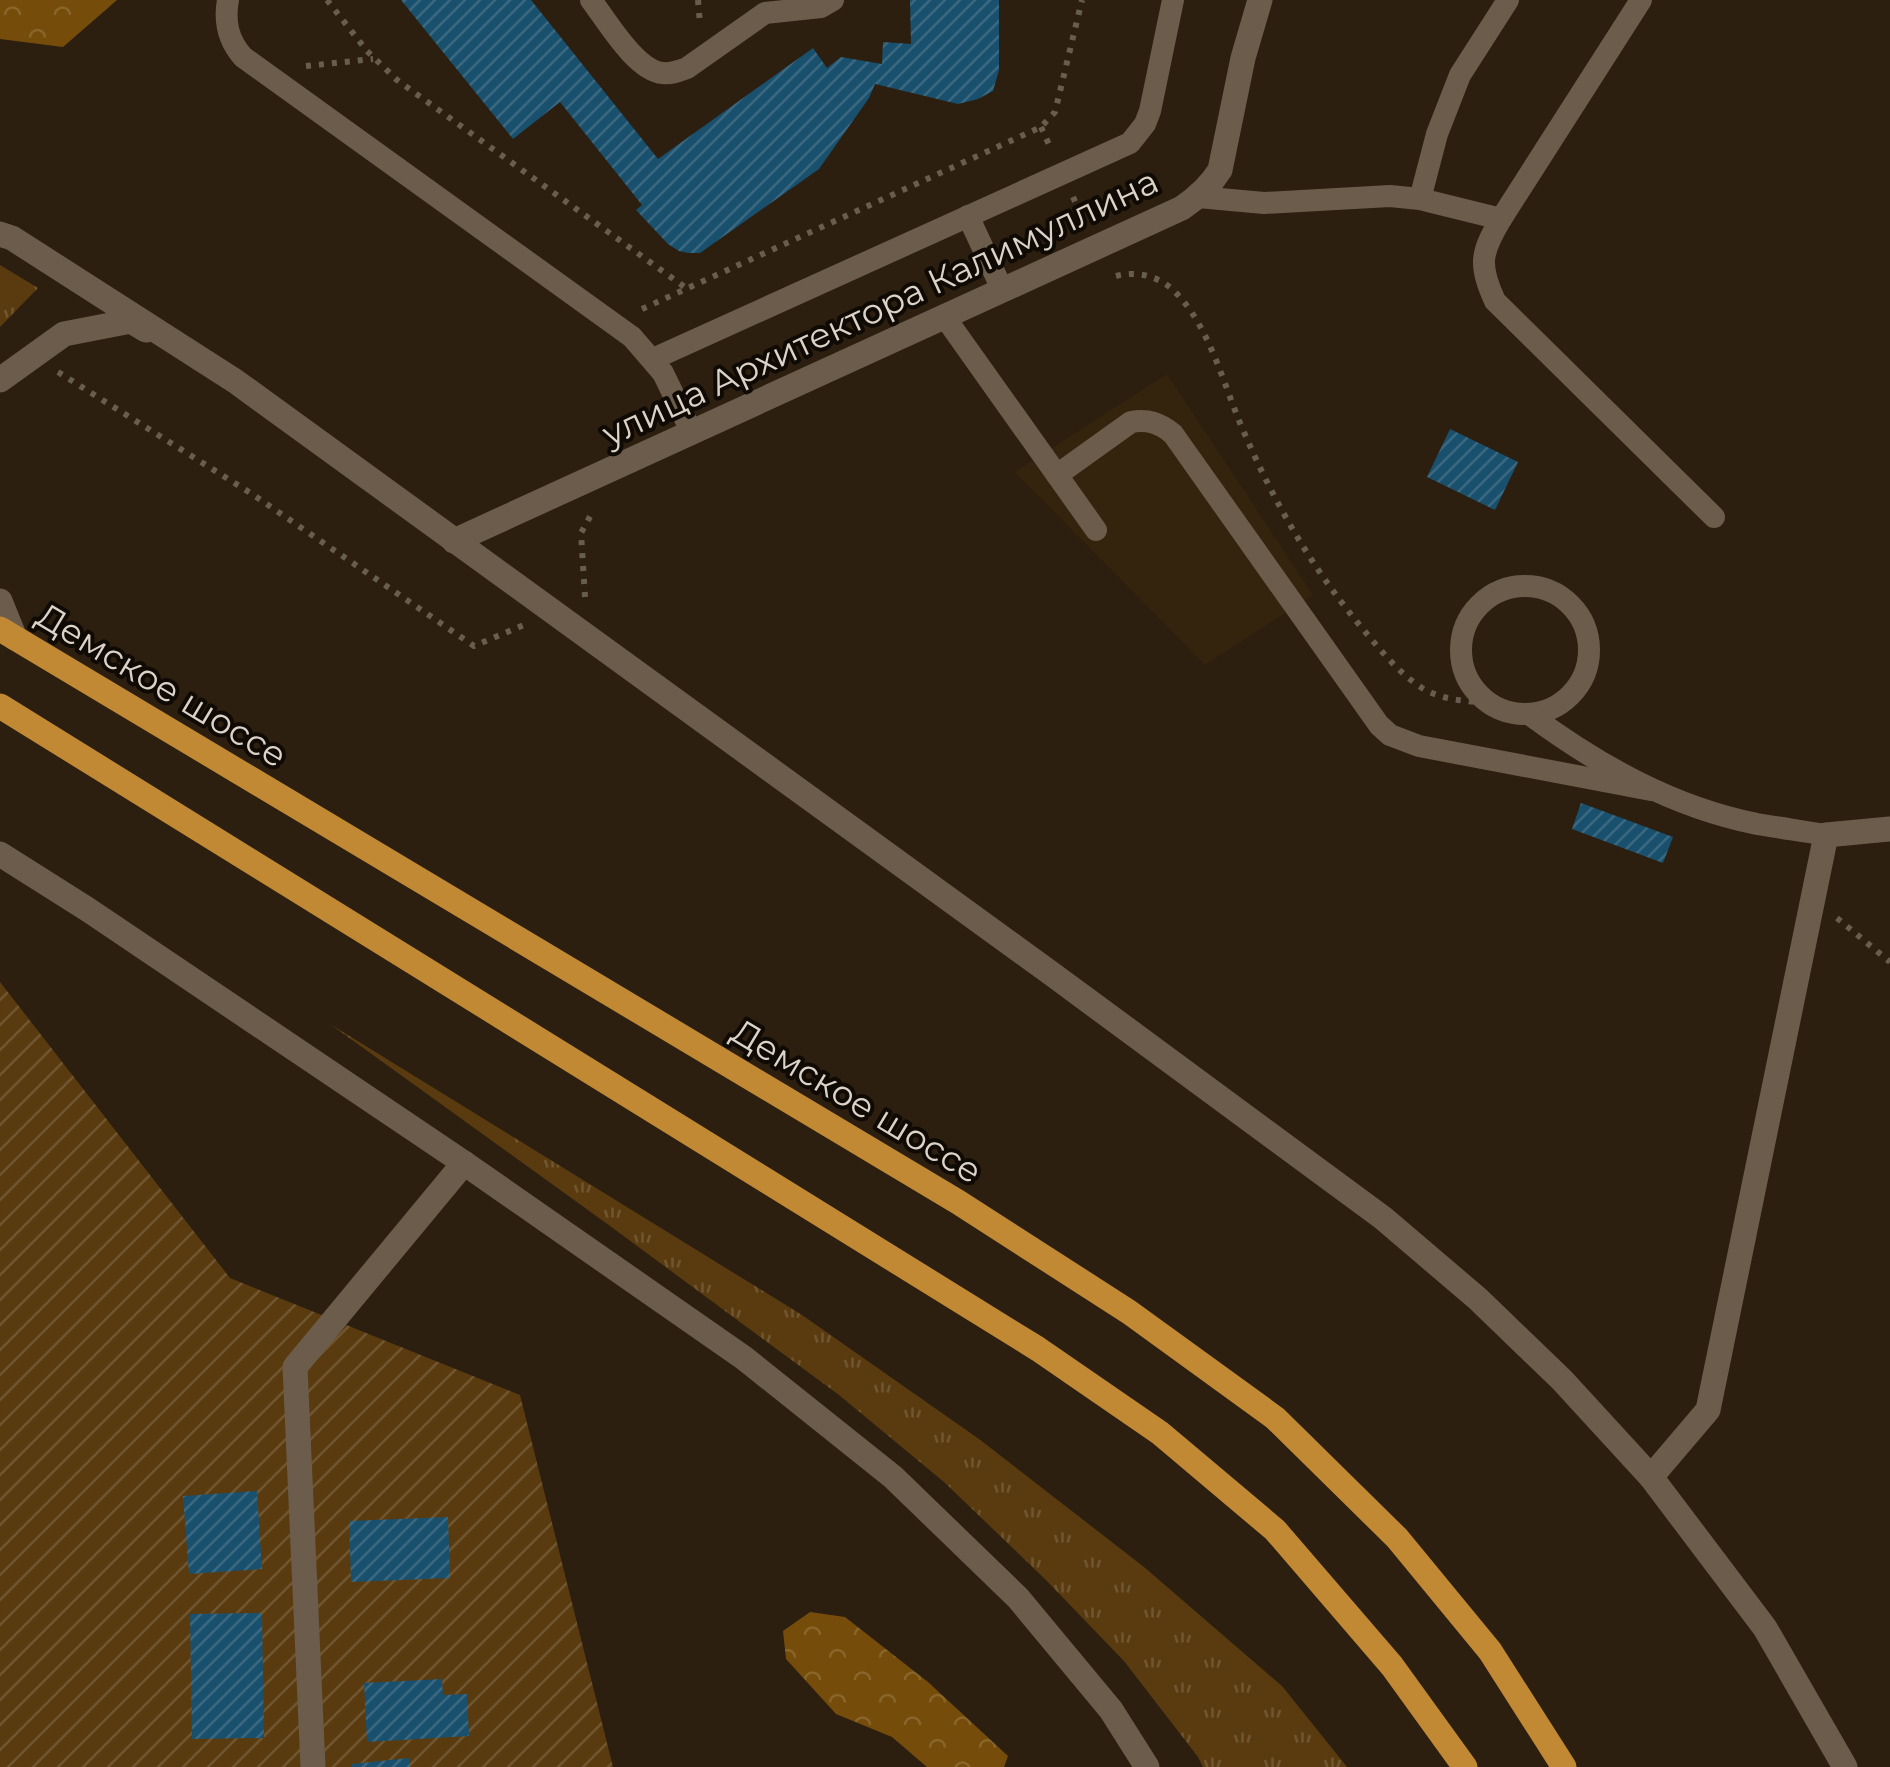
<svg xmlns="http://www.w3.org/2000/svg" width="1890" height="1767" viewBox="0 0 1890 1767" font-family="Montserrat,sans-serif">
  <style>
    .built { fill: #34240e }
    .grass { fill: url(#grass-tufts) }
    .forest { fill: url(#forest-crowns) }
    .garden { fill: url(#garden-furrows) }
    .building { fill: url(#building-hatch) }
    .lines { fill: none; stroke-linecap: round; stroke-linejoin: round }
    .path { stroke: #695d50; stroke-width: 6; stroke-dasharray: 5 8; stroke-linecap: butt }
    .lane { stroke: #6b5c4b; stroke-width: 22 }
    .street { stroke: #6b5c4b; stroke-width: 25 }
    .primary { stroke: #c18933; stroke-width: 25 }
    .labels { text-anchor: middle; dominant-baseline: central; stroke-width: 8; stroke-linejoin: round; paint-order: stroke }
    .street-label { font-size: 35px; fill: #dbd2c8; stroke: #100a05 }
  </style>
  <defs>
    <pattern id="grass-tufts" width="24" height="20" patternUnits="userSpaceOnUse" patternTransform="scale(2.5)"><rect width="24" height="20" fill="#593b0f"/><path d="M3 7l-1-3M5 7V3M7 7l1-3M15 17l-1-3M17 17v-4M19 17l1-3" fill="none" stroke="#705630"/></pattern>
    <pattern id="forest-crowns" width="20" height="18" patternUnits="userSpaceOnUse" patternTransform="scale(2.5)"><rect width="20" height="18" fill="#754c09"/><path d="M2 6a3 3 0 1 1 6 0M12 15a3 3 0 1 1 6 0" fill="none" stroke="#88652b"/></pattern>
    <pattern id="garden-furrows" width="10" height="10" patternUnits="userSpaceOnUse" patternTransform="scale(2.5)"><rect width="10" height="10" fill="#593b0f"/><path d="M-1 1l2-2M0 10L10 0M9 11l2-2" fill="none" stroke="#705630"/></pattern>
    <pattern id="building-hatch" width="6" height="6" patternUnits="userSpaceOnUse" patternTransform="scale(2.5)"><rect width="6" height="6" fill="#19506d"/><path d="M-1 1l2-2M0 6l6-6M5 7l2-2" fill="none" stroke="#3a6880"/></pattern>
  </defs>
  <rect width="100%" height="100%" fill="#2c1f10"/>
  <polygon class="built" points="1167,374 1313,595 1205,665 1015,472"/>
  <g class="grass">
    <polygon points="0,265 38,288 0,327"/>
    <polygon points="330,1024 802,1315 979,1439 1144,1567 1282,1686 1347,1767 1203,1767 1198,1757 1124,1661 1045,1579 944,1482 839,1395 606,1223"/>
  </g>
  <g class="forest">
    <polygon points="0,0 117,0 63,47 0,39"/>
    <polygon points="810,1612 845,1617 928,1682 1008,1756 1004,1767 927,1767 892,1737 836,1714 786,1659 783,1631"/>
  </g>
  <polygon class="garden" points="0,982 230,1278 520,1395 613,1767 0,1767"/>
  <g class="building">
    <polygon points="401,0 531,0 658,159 813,48 827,68 841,57 882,64 883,42 911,44 910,0 999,0 999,70 993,91 978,99 958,104 875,84 869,98 819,169 700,253 688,253 679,251 668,244 636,210 642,205 560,102 513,139"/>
    <polygon points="1450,429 1518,462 1495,510 1427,477"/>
    <polygon points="1581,803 1673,837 1663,863 1572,829"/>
    <polygon points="257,1491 262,1569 189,1574 183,1496"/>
    <polygon points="448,1517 450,1578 351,1582 349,1521"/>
    <polygon points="262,1613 264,1738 192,1739 190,1614"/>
    <polygon points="442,1679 443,1695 467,1694 469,1736 367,1742 364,1683"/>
    <polygon points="409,1758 410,1767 352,1767 352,1764"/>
  </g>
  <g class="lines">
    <g class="path">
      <polyline points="327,0 367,51 397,80 686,288"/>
      <polyline points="698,0 700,24"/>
      <polyline points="306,66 373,59"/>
      <polyline points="1041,127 1051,149"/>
      <polyline points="1073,197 1084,222"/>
      <path d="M1116,276C1139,270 1162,277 1178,295C1208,327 1222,378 1238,418C1271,498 1311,568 1367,634C1383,653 1400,674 1422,688C1442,700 1465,701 1488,703"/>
      <polyline points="642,309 1041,127 1055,112 1082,0"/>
      <polyline points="58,372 252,494 474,646 524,625"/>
      <polyline points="585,597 581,533 592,513"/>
      <polyline points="1837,918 1890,962"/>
    </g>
    <g class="lane">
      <path d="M228,0C224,22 228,40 243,57L632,337L663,373L691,431"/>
      <path d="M591,0C607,21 636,71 663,73C671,74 679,71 687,68L765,13L821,7L833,0"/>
      <path d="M1198,197L1264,203L1390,196L1420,199L1501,219C1481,252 1478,265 1495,301L1714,517"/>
      <polyline points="1420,199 1437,134 1460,75 1508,0"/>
      <polyline points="968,216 1002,289"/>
      <polyline points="1501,219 1641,0"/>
      <polyline points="944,316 1096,530"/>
      <polyline points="653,359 1130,143 1145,124 1150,111 1173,0"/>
      <path d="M1057,475L1131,422C1148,419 1160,423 1173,434L1379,725L1390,735L1419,746L1651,790"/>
      <circle cx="1525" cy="650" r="64"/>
      <path d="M1529,714C1598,765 1672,807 1757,824C1780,828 1803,831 1826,835"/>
    </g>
    <g class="street">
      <polyline points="0,234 12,238 235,381 1052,974 1383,1218 1478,1299 1562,1380 1651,1477 1765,1628 1845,1767"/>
      <polyline points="0,380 64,334 131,321 146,330"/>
      <path d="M454,541L1182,208C1198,197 1210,186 1220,170L1243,58L1260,0"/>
      <polyline points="0,601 15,638"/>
      <polyline points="0,854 87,909 464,1163 744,1358 893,1477 1018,1598 1111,1710 1147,1767"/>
      <polyline points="1651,1477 1708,1410 1826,835 1890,829"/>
      <polyline points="313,1767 295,1367 464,1163"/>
    </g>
    <g class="primary">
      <polyline points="0,629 958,1202 1129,1312 1275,1418 1397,1538 1490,1651 1564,1767"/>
      <polyline points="0,706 1038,1349 1160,1433 1275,1530 1392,1666 1465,1767"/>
    </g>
  </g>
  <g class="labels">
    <g class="street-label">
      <text transform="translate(880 307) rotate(-25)">улица Архитектора Калимуллина</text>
      <text transform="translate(162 685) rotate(31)">Демское шоссе</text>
      <text transform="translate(857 1101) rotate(31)">Демское шоссе</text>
    </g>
  </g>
</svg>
